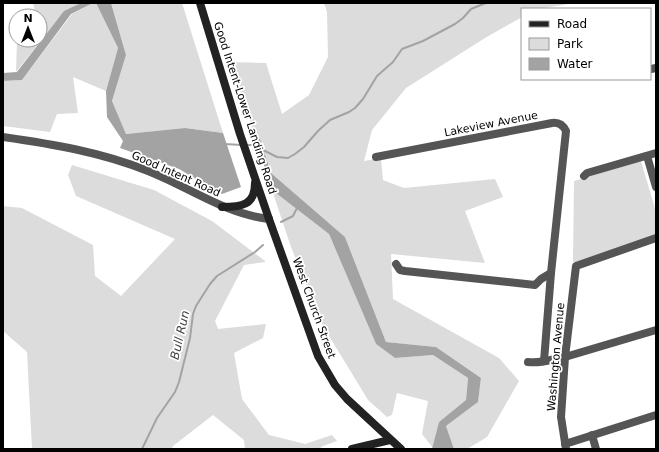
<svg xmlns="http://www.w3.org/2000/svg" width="659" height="452" viewBox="0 0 659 452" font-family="'DejaVu Sans',sans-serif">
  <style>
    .green { fill: #dcdcdc }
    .water { fill: #a3a3a3 }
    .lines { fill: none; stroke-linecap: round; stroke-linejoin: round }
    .stream { stroke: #a3a3a3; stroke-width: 2 }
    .minor { stroke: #555; stroke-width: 8 }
    .tertiary { stroke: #555; stroke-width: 8 }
    .secondary { stroke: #222; stroke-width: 8 }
    .labels { text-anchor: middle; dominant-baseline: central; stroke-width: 3.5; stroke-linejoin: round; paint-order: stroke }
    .street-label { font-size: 11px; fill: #000; stroke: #fff }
    .water-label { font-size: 12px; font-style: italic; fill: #444; stroke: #fff }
  </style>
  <rect width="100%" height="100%" fill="#fff"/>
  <g class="green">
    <polygon points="33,3 81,3 64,12 16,72 17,40 40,40 40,16 36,16"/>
    <polygon points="93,3 96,3 118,48 106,91 73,77 78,113 57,114 50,132 3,126 3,81 22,80 72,14"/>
    <polygon points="111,3 182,3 223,133 185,128 126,134 112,101 126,55"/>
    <polygon points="324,3 574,3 539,9 522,9 522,17 485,38 406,88 372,130 364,161 381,158 383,180 404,188 495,179 503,197 465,211 485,263 391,254 393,299 499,358 519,381 487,437 467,449 454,449 446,426 478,402 481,378 436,347 386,342 345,237 271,173 260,139 255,138 231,62 266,63 282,114 309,95 328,57 327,12"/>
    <polygon points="641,161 656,212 656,236 577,262 573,262 574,181"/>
    <polygon points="72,165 154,190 212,221 265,261 265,262 244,265 215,321 218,329 266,324 263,338 234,353 242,399 269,435 305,444 332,435 337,441 323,446 319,449 245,449 244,440 213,415 173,446 172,449 32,449 27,352 3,331 3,206 22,208 93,245 95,276 121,296 175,239 76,196 68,175"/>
    <polygon points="272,190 329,234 376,344 395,358 433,355 468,378 466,400 439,422 433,448 422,434 428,401 397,393 392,415 387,417 368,400 323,326 291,247"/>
  </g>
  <g class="water">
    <polygon points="81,3 93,3 71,14 22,80 3,81 3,73 17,72 64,11"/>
    <polygon points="96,3 111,3 126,55 112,101 126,134 185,128 223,133 241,187 222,194 179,169 120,148 123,141 107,117 106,91 118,48"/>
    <polygon points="255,138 260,139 271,173 345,237 386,342 436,347 481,378 478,402 446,426 454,449 432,449 439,422 466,400 468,378 433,355 395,358 376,344 329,234 272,190"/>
  </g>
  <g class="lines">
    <g class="stream">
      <polyline points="224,144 242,145"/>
      <polyline points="246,145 254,145 259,147"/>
      <polyline points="263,150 277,157 288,158 295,154 304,147 318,131 330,120 349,112 355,108 363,99 377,76 393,62 402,49 423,41 455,24 463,18 471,9 486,3"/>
      <polyline points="281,222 293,216 297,208"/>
      <polyline points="142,449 157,418 175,392 179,382 190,338 193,314 196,306 210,284 217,276 255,252 263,245"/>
    </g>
    <g class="minor">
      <polyline points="651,69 656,68"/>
      <polyline points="647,156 656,187"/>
      <path d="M376,157L552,123C559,122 563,125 566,131L551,273L541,279L535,285L405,271L400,270L396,264"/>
      <polyline points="584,176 587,173 656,153"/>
      <polyline points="544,361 551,273"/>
      <path d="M528,362C541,364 552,359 565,357L656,330"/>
      <polyline points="592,435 596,449"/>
      <polyline points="565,444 656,415"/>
      <polyline points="566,449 561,417 565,357 576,266 656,238"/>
    </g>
    <path class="tertiary" d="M3,137C52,144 101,152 148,171C189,187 225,214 269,219"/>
    <g class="secondary">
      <polyline points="200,3 240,134 269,219 318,356 335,385 347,399 401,449"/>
      <path d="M222,207C242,207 255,205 255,183"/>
      <polyline points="352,449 390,440"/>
    </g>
  </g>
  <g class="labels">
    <g class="street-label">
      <text transform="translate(245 108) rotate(72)">Good Intent-Lower Landing Road</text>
      <text transform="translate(491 124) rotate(-11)">Lakeview Avenue</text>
      <text transform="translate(176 174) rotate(24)">Good Intent Road</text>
      <text transform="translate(314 308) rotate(70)">West Church Street</text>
      <text transform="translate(556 357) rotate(-85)">Washington Avenue</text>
    </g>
    <g class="water-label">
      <text transform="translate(180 335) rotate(-77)">Bull Run</text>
    </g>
  </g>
  <rect width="659" height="452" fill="none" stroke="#000000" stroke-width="8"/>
  <rect x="521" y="8" width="130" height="72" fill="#ffffff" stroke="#999999"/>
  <rect x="529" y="21" width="20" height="6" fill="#222222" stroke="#999999"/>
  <text x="557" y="28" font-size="12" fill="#000000">Road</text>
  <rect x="529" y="38" width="20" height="12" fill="#dcdcdc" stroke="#999999"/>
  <text x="557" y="48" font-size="12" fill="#000000">Park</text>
  <rect x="529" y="58" width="20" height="12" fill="#a3a3a3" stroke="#999999"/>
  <text x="557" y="68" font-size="12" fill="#000000">Water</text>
  <g transform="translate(28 28)"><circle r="19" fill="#ffffff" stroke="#999999"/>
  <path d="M0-3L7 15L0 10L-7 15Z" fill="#000000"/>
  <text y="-6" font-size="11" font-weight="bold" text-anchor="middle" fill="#000000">N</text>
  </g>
</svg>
